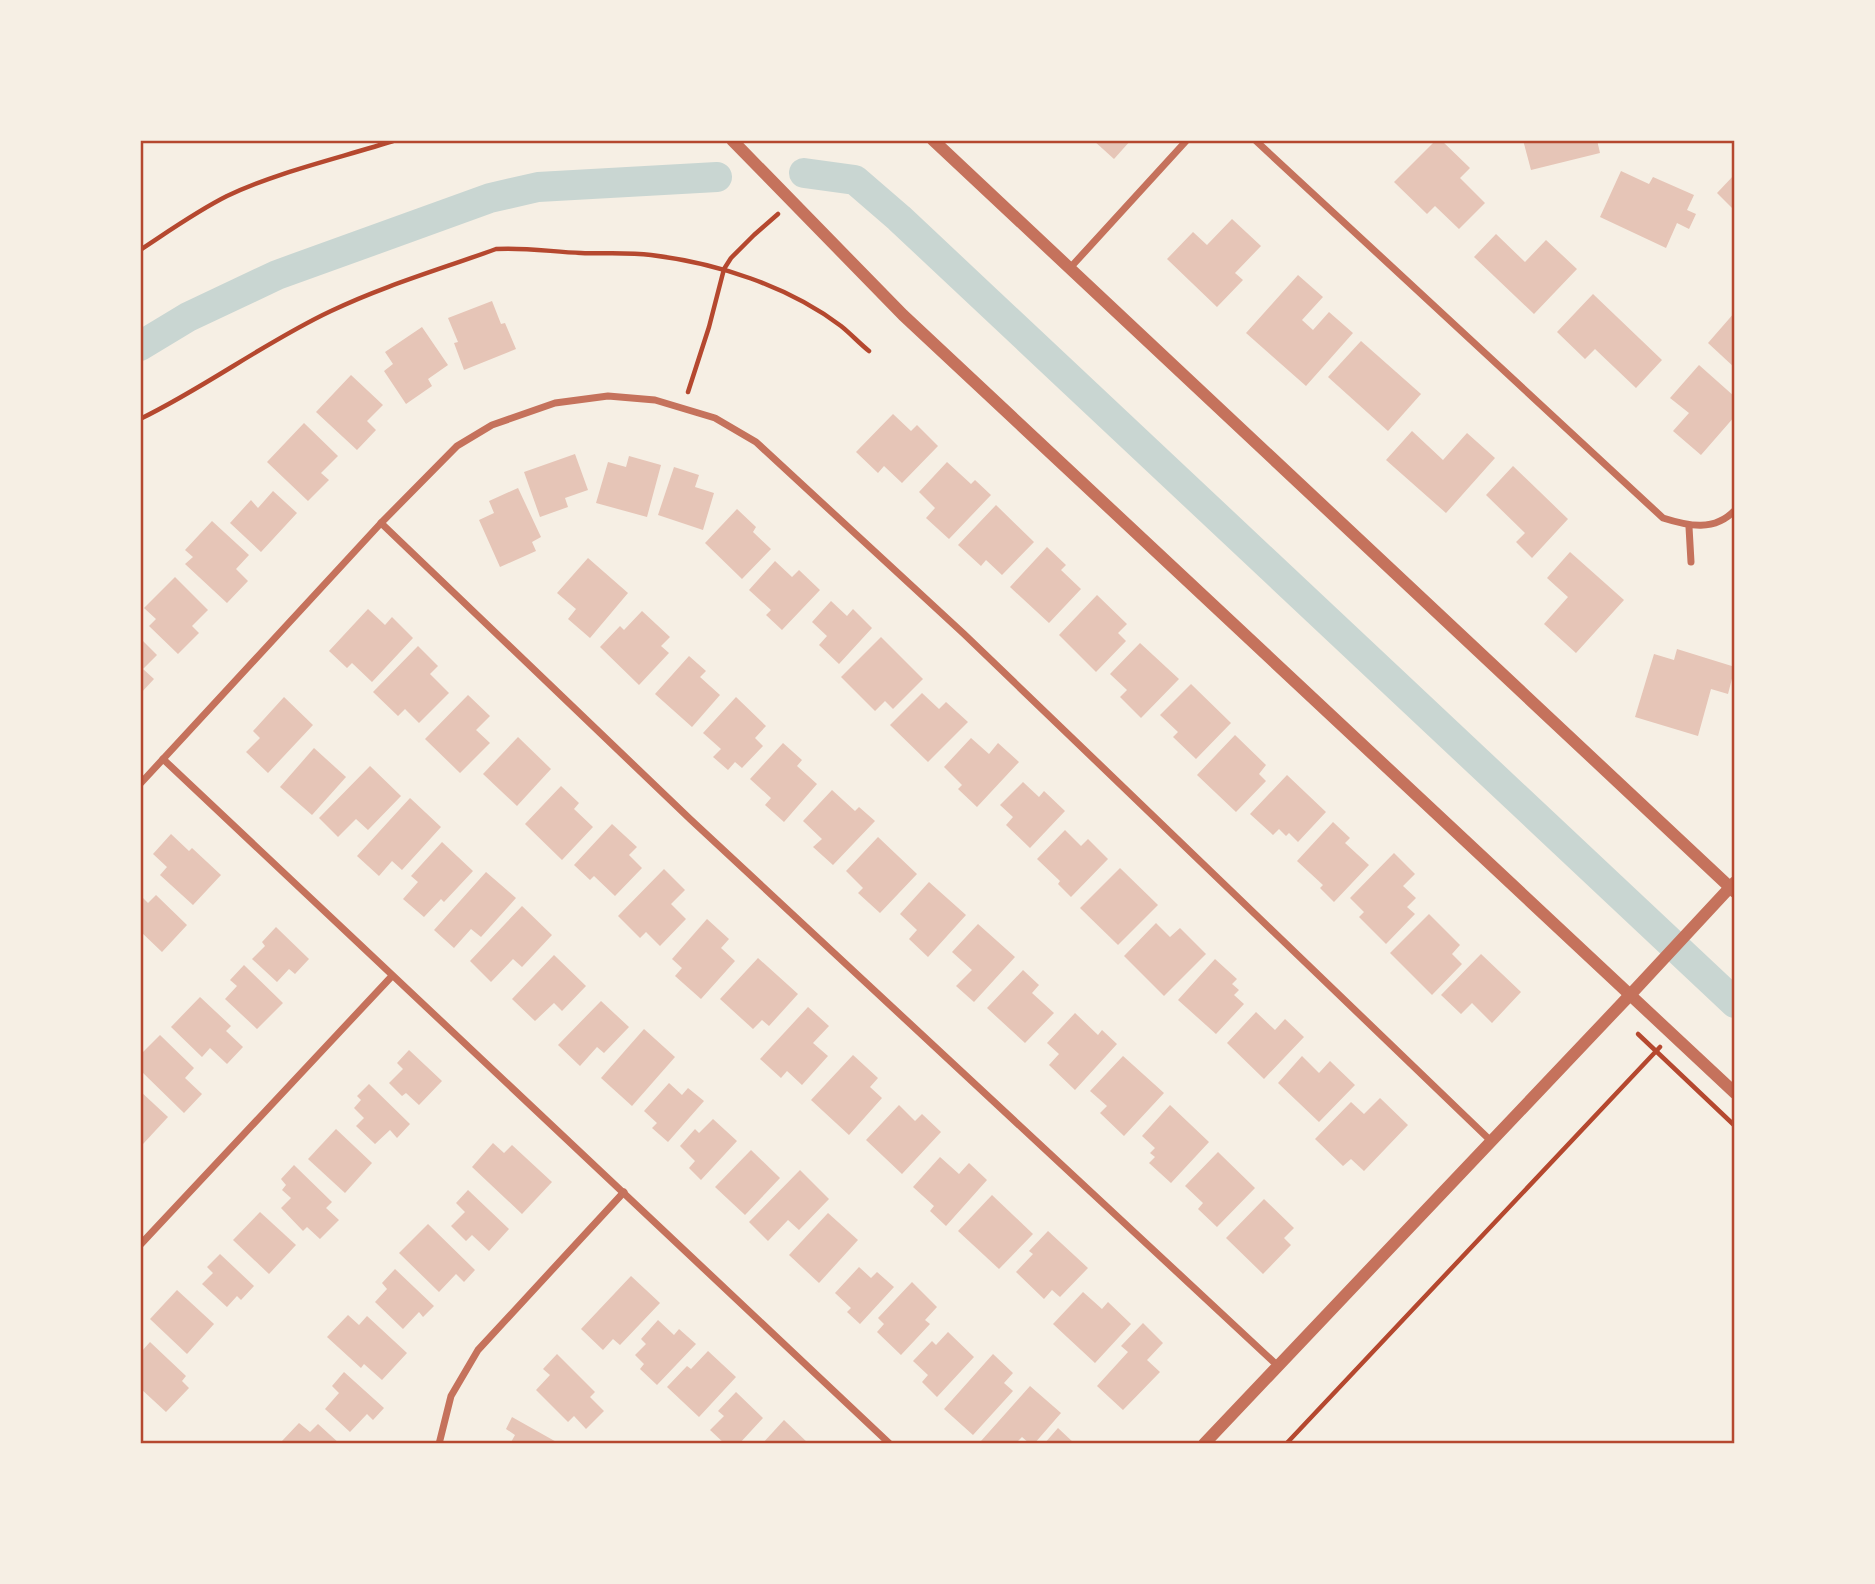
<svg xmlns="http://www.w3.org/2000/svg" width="1875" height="1584" viewBox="0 0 1875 1584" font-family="'Roboto Condensed',sans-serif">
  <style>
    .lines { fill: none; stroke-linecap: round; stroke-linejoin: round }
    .canal { stroke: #c9d6d2; stroke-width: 30 }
    .building { fill: #e6c5b7 }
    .path { stroke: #b5482f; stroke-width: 4.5 }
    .minor { stroke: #c5725c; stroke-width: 7 }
    .tertiary { stroke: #c5725c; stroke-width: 12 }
    .neatline { fill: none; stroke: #b5482f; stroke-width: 2.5 }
  </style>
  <rect width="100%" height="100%" fill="#f6efe4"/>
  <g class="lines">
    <g class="canal">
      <polyline points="804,173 855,180 899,218 1735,1003"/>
      <polyline points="140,346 188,317 277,275 490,198 538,187 717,177"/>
    </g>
  </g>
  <g class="building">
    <polygon points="1093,140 1131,140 1114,159"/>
    <polygon points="1436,140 1441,140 1470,168 1460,178 1485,203 1459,229 1435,206 1427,214 1394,182"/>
    <polygon points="1523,140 1597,140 1600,153 1531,170"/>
    <polygon points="1621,171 1649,184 1653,177 1694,195 1687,210 1696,214 1689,229 1677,223 1666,248 1600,217"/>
    <polygon points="1735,174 1735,211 1717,193"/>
    <polygon points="1232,219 1261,246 1235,273 1243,280 1217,307 1167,259 1193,232 1207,245"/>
    <polygon points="1496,234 1525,262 1546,240 1577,269 1534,314 1474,257"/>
    <polygon points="1298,275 1323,297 1302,320 1313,330 1329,312 1353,333 1306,386 1246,333"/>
    <polygon points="1593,294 1662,360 1636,388 1595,349 1585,359 1557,332"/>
    <polygon points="492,301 501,324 505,323 516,349 464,370 454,343 458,342 448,318"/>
    <polygon points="1735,312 1735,368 1708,343"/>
    <polygon points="422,327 448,365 428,379 432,386 406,404 384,371 393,364 385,352"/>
    <polygon points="1361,341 1421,394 1388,431 1328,377"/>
    <polygon points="1699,365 1735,397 1735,416 1701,455 1673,431 1689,413 1670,398"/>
    <polygon points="351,375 383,405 367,421 376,430 357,450 316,412"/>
    <polygon points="893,414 911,431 917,425 938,446 902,483 884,466 878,473 856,452"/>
    <polygon points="304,423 338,456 321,473 329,480 308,501 267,462"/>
    <polygon points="1412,431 1443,460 1467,433 1495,458 1446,513 1386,460"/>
    <polygon points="575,454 588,490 565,498 568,507 540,517 524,472"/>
    <polygon points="629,456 661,465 647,517 596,503 608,462 626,467"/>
    <polygon points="947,462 971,484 975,480 991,495 949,539 926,518 935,508 919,492"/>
    <polygon points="1513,466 1568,519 1532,558 1516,542 1525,533 1486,495"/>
    <polygon points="674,467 699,475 695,487 714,493 703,530 658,515"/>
    <polygon points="518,488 541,537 532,542 536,551 500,567 479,520 494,513 489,501"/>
    <polygon points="273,491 297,513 261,552 230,523 251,500 258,508"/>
    <polygon points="996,505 1034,542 1002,575 986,560 981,566 958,545"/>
    <polygon points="737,509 756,527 753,532 771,549 742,579 705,543"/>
    <polygon points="212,521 249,555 236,569 248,581 227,603 185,564 193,557 185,550"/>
    <polygon points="1047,547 1066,565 1061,570 1081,589 1049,623 1010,587"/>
    <polygon points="1570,552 1624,600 1576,653 1544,624 1568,597 1547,578"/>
    <polygon points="588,558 628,593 590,638 568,619 576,609 557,593"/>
    <polygon points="775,561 792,577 799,570 820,590 782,630 766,615 771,610 749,590"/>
    <polygon points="175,577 208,610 192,626 199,633 178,654 149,626 156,619 144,608"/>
    <polygon points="1097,595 1127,624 1118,633 1126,641 1096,672 1059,635"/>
    <polygon points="831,601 847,616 853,609 872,628 839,664 819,645 827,636 812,622"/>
    <polygon points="368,609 385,625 392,617 413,638 372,682 352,663 347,668 329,651"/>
    <polygon points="642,611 670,637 661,646 669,653 639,685 600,647 620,626 624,630"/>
    <polygon points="881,637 923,679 893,709 885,701 875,711 841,677"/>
    <polygon points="140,638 157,655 143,669 154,679 140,694"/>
    <polygon points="1140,643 1179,679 1141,718 1120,697 1127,690 1110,674"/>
    <polygon points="418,646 438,666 430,674 449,693 419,723 405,709 398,716 373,692"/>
    <polygon points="1677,649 1735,667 1728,694 1711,689 1698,736 1635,717 1654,654 1674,660"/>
    <polygon points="689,656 706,671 700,677 720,695 692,727 655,694"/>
    <polygon points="1191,684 1231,723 1196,759 1173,737 1178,732 1160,715"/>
    <polygon points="922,693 939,709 946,702 968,722 928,762 890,725"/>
    <polygon points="468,695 490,716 476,730 490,743 460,773 425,739"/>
    <polygon points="284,697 313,725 268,773 246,752 260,738 253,731"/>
    <polygon points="736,697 766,726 755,738 763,746 742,768 735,762 728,770 713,757 721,749 703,733"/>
    <polygon points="1235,735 1266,765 1259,774 1266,781 1236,812 1197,775"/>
    <polygon points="518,737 551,769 517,806 483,774"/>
    <polygon points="971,738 989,754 998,743 1019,762 977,807 958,789 962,785 944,767"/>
    <polygon points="783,743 802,760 797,766 817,784 784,822 765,805 771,798 750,779"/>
    <polygon points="314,748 346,777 312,815 280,787"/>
    <polygon points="370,766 401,796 368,830 356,819 338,837 319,818"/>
    <polygon points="1287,775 1326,812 1298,842 1289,833 1286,836 1279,829 1273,835 1250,814"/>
    <polygon points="1023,782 1039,797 1044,791 1065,811 1030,848 1006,825 1013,817 1000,805"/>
    <polygon points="561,786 579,803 574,809 593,827 562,860 525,824"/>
    <polygon points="832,790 855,811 859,807 875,821 833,865 813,847 822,839 803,821"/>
    <polygon points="410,798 441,827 402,870 392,861 379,876 357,856"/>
    <polygon points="1333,822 1350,838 1345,843 1369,865 1334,902 1320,888 1323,885 1297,861"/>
    <polygon points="612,824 637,847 629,855 642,868 615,896 594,876 590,880 574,865"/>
    <polygon points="1065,830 1081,846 1088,839 1108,859 1071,897 1058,884 1060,881 1037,859"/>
    <polygon points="171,834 189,851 192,848 221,875 193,905 160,875 167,867 153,854"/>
    <polygon points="878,837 917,874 880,913 858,893 863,888 846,871"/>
    <polygon points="442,842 473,871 444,902 441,899 424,917 403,899 418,882 411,876"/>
    <polygon points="1394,853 1415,874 1403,886 1416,898 1407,907 1415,914 1386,944 1359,917 1364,912 1350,898"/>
    <polygon points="1120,868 1158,905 1118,945 1080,908"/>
    <polygon points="664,869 685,890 671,904 686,919 660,946 646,932 640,938 618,916"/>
    <polygon points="486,872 516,898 481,937 471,929 454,948 434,930"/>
    <polygon points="929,882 966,915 928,957 909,939 917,930 900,914"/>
    <polygon points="140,895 148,903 156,895 187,925 162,952 140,931"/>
    <polygon points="522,906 552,935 522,967 513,959 491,982 470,961"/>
    <polygon points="1429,914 1460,945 1452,954 1462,964 1432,995 1390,953"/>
    <polygon points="707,919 729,939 721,948 735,961 701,999 675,976 682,968 672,959"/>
    <polygon points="1156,923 1170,937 1180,928 1206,954 1164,996 1124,956"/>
    <polygon points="978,924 1015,957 974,1002 956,986 972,970 952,952"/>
    <polygon points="276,927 309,959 295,974 289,969 277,982 252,959 265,946 262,942"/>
    <polygon points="1481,954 1521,992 1492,1023 1472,1003 1461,1014 1441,995"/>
    <polygon points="554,955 586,986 562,1011 554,1003 535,1021 512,999"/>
    <polygon points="758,958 798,994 769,1026 762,1020 753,1029 720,999"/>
    <polygon points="1215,959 1237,979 1232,984 1239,990 1234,995 1244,1004 1216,1034 1178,1000"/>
    <polygon points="244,965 283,1003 257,1029 225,999 237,986 230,980"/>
    <polygon points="1023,970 1039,985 1032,993 1054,1013 1025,1043 987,1008"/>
    <polygon points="200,997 231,1026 226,1031 243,1047 227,1064 210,1048 202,1057 171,1027"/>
    <polygon points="601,1001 629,1027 604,1053 597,1047 580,1066 558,1045"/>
    <polygon points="808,1007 829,1026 813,1043 828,1056 802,1085 787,1071 781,1078 760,1059"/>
    <polygon points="1256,1012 1275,1030 1285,1019 1304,1037 1264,1079 1227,1043"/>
    <polygon points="1075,1013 1098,1035 1102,1030 1117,1044 1075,1090 1049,1065 1059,1054 1047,1043"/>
    <polygon points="644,1029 675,1057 632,1106 601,1078"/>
    <polygon points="160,1035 194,1068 185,1078 202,1094 184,1113 140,1070 140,1055"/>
    <polygon points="409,1050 442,1081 419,1105 406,1093 402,1096 389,1083 403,1069 397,1063"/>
    <polygon points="853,1055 878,1078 870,1087 882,1098 849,1135 811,1100"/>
    <polygon points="1123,1056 1164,1093 1124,1136 1100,1113 1107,1106 1090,1091"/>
    <polygon points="1302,1056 1319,1073 1330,1061 1355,1085 1319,1122 1278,1083"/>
    <polygon points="669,1083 682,1095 688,1088 704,1101 668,1142 652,1128 657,1123 644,1111"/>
    <polygon points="369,1084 410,1124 397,1138 390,1130 375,1144 356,1126 364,1118 354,1108 361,1100 357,1096"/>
    <polygon points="140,1091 168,1117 143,1144 140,1141"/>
    <polygon points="1380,1098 1408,1125 1364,1171 1351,1159 1343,1166 1315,1139 1351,1102 1364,1114"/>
    <polygon points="899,1105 915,1121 922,1114 941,1132 902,1174 866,1140"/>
    <polygon points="1170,1105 1209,1142 1171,1183 1149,1163 1155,1157 1150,1153 1155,1148 1142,1136"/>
    <polygon points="713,1119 737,1141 701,1180 689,1168 695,1161 680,1146 695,1129 699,1133"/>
    <polygon points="336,1129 372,1163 345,1193 308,1159"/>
    <polygon points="493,1143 504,1153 512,1145 552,1182 522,1214 472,1167"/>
    <polygon points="751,1150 780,1178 745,1215 715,1187"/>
    <polygon points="1218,1152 1255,1188 1217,1227 1198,1209 1203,1203 1185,1186"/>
    <polygon points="940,1157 959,1174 969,1163 987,1180 946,1226 930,1211 934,1206 913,1187"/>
    <polygon points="294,1165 332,1202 326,1208 339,1220 320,1239 307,1227 303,1231 281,1208 291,1198 282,1190 286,1185 281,1179"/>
    <polygon points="800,1170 829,1199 799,1230 788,1220 768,1241 749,1222"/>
    <polygon points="468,1190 509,1229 489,1251 472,1235 466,1241 451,1226 465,1212 456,1203"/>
    <polygon points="992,1195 1033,1234 999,1269 958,1231"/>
    <polygon points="1264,1199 1294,1228 1284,1238 1291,1245 1263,1274 1226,1238"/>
    <polygon points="260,1212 296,1245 269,1274 233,1240"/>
    <polygon points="828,1213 858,1240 819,1283 789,1255"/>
    <polygon points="428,1224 475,1270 464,1282 456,1274 439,1292 399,1253"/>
    <polygon points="1048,1231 1088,1268 1060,1297 1052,1290 1044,1299 1016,1272 1033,1254 1029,1251"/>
    <polygon points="220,1254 254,1286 241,1300 237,1296 227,1307 202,1284 213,1273 207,1267"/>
    <polygon points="859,1267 871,1278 877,1272 894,1287 860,1324 847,1312 851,1308 835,1293"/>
    <polygon points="395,1269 434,1306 423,1317 419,1312 403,1329 375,1302 387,1289 382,1283"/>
    <polygon points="631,1276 660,1303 620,1345 613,1339 603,1350 581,1329"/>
    <polygon points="912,1282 937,1307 925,1320 930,1324 901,1355 877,1332 884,1324 878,1318"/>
    <polygon points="177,1290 214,1324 187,1354 150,1319"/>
    <polygon points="1083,1292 1102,1309 1108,1302 1131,1324 1095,1363 1053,1324"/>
    <polygon points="348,1315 359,1325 367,1316 407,1353 382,1380 364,1364 361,1368 327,1337"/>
    <polygon points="658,1320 674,1335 679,1329 696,1344 657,1385 640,1369 644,1364 635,1355 646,1344 641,1339"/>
    <polygon points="1143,1323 1163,1343 1147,1360 1160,1372 1123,1410 1097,1386 1128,1352 1121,1346"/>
    <polygon points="948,1332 974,1357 937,1397 922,1382 928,1375 913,1361 932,1341 936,1345"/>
    <polygon points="150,1342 186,1376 182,1381 189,1388 166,1412 140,1388 140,1349 142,1351"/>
    <polygon points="708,1351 736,1377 699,1417 667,1387 687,1366 691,1369"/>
    <polygon points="557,1354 595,1392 590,1397 604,1411 586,1429 574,1416 568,1422 536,1390 550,1375 543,1369"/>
    <polygon points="993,1354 1013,1373 1004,1383 1013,1391 973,1435 944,1409"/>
    <polygon points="344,1372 384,1408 373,1420 367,1414 350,1432 325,1409 339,1393 332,1386"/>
    <polygon points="1030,1386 1061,1413 1034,1444 1030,1444 1022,1437 1015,1444 985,1444 981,1441"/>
    <polygon points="736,1392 763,1418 739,1444 725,1444 710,1430 724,1416 718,1411"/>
    <polygon points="512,1417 560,1444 510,1444 515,1435 506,1429"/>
    <polygon points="784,1420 809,1444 762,1444"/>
    <polygon points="299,1423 310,1432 318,1424 340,1444 285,1444 282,1441"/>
    <polygon points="1058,1428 1075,1444 1044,1444"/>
  </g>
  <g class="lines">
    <g class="path">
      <path d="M140,250C169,231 197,211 227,196C280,171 340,158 396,140"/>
      <polyline points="688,392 709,327 724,269 731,258 754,235 778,214"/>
      <path d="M140,419C206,387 265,342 331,311C383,286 441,269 496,249C524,247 553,252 581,253C605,254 628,252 651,255C717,263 788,286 841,326C851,334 859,343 869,351"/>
      <polyline points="1638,1034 1735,1126"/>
      <polyline points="1286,1444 1660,1047"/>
    </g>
    <g class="minor">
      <path d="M1255,140L1663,518C1688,526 1715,532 1735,510"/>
      <polyline points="1070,268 1187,140"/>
      <polyline points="381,523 690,819 1278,1366"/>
      <polyline points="1689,527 1691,562"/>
      <polyline points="163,759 890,1444"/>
      <polyline points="140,784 381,523 457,446 492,425 555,403 608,396 655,400 715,418 756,442 964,634 1491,1141"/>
      <polyline points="140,1245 392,976"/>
      <polyline points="439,1444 451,1396 478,1350 624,1192"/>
    </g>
    <g class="tertiary">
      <polyline points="732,140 903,315 1735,1093"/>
      <polyline points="933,140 1735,892"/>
      <polyline points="1204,1444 1630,995 1735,882"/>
    </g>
  </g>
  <rect width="1875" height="1584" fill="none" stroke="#f6efe4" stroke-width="284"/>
  <rect x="142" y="142" width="1591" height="1300" class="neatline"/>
</svg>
